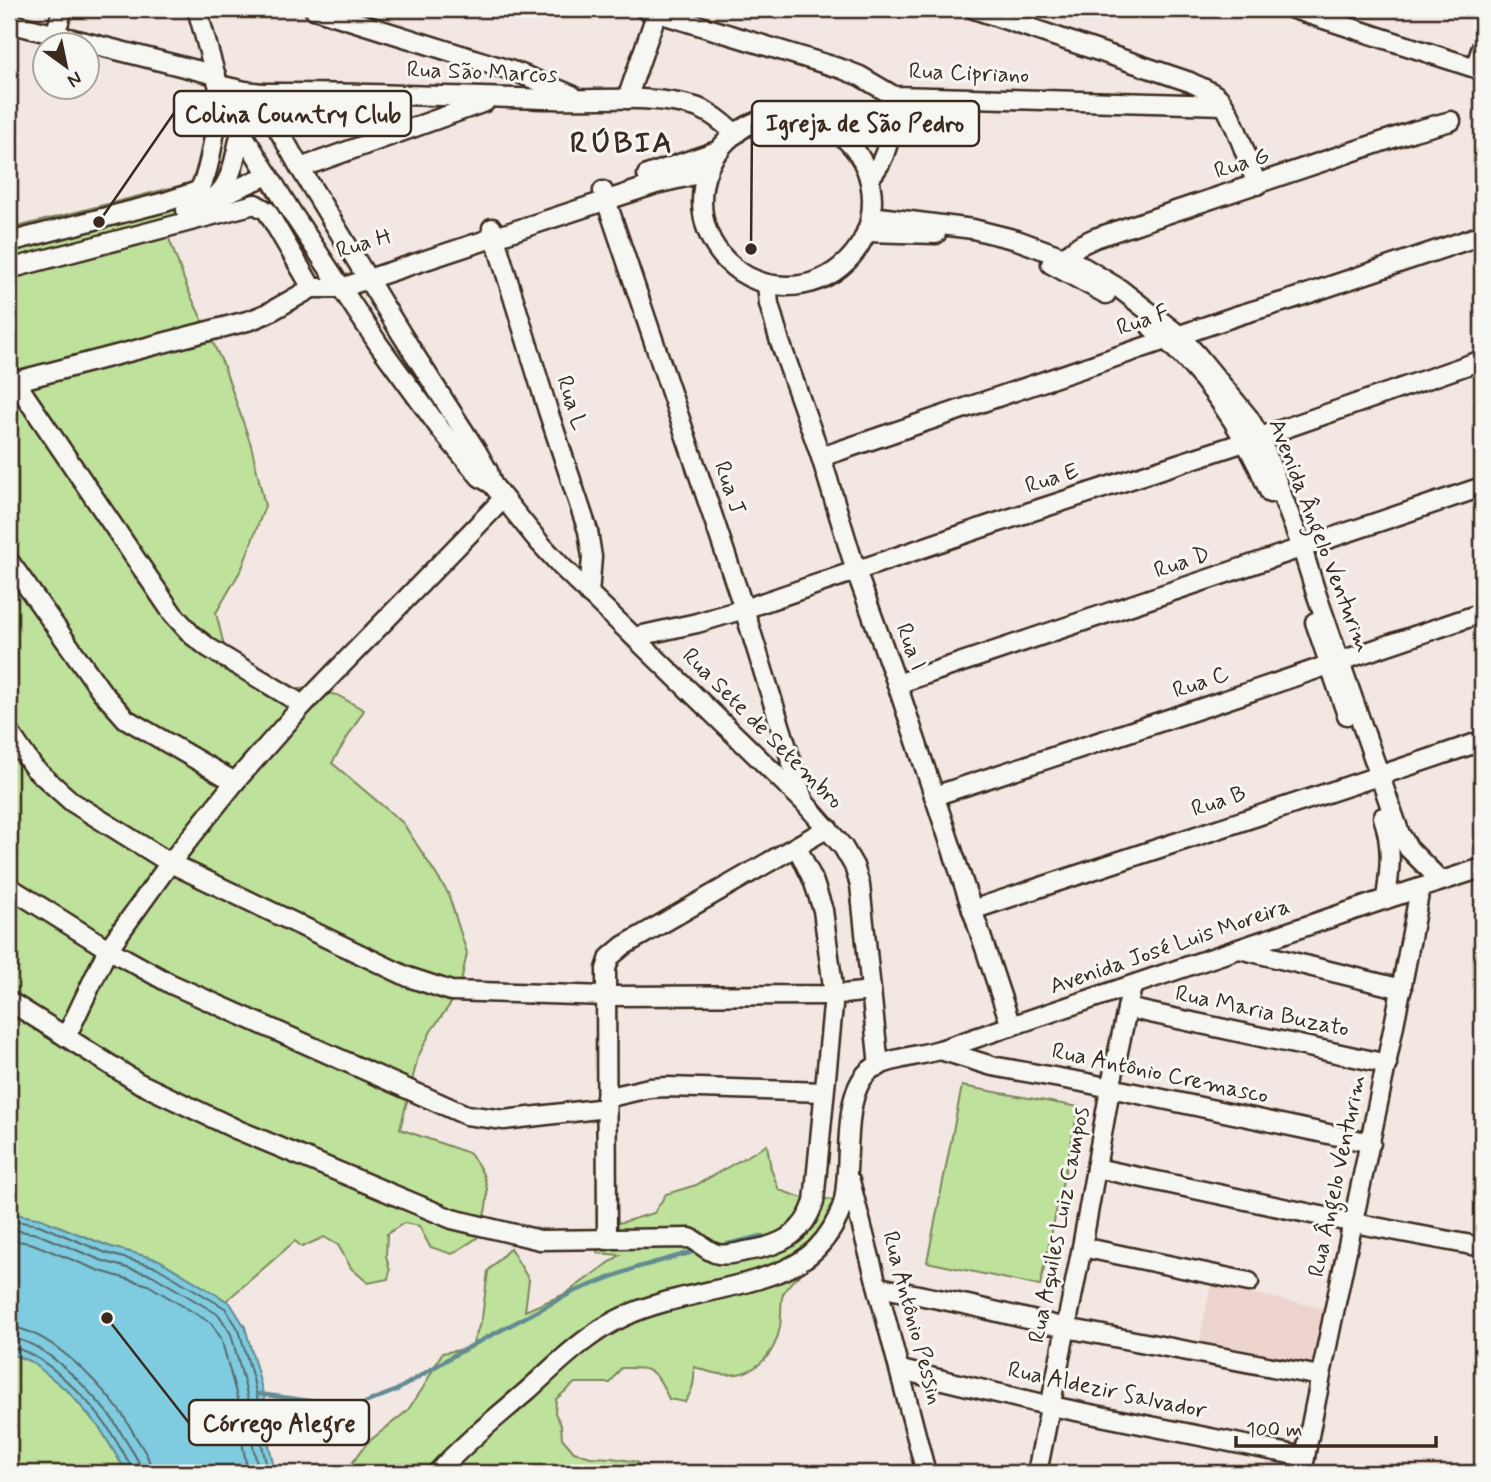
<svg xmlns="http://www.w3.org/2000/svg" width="1491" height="1482" viewBox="0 0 1491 1482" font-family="Mynerve,sans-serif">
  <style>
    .built { fill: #eed4ce }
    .green { fill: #bee19b; stroke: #7c865c; stroke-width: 2 }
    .water { fill: #7fcbdf; stroke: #648b92; stroke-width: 2 }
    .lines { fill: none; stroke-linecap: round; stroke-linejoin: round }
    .shore { stroke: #566a6b; stroke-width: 2 }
    .stream { stroke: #648b92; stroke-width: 4.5 }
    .minor-casing { stroke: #3b2a1e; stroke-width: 23 }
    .minor { stroke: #f6f6f2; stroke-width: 18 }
    .labels { text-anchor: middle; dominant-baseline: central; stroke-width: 6; stroke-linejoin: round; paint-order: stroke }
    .street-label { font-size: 23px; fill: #3b2a1e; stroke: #f6f6f2 }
    .district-label { font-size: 30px; font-weight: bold; letter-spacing: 2px; fill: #3b2a1e; stroke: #f6f6f2 }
    .leader { fill: none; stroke: #3b2a1e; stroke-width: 2.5 }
    .callout-dot { fill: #3b2a1e; stroke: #f6f6f2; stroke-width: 2.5 }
    .callout { fill: #f6f6f2; stroke: #3b2a1e; stroke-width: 2.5 }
    .callout-label { font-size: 24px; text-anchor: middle; font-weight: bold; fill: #3b2a1e }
  </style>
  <rect width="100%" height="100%" fill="#f2e7e2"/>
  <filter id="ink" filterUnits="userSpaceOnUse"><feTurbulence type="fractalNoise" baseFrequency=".0143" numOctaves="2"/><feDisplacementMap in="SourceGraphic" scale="14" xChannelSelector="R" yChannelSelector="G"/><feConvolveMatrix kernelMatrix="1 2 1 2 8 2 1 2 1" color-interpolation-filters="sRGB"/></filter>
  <g filter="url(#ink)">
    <polygon class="built" points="1211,1285 1327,1309 1315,1367 1199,1343"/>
    <g class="green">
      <path d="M190,183V215L164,225L188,290L223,364L251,445L265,506L242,568L216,613L225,650L296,688L337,695L364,710L332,763L403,823L448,893L467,953L459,992L431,1031L418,1057L400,1129L469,1153C495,1183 489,1203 477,1238L452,1254L430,1247L419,1226L404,1223L387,1234L386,1256L390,1271L388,1279L368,1283L351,1268L338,1245L324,1237L302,1247L295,1241L226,1301L159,1260L108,1246L41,1219L9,1213V229Z"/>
      <polygon points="962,1086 1079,1107 1040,1286 927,1262"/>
      <path d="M767,1145L771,1169L779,1190L809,1200L829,1199L841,1206C835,1220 832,1238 824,1251C814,1269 791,1276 783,1294C780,1303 782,1316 780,1326C775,1357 752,1379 720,1374C711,1373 702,1369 694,1367C695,1381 693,1390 685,1402L669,1399C656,1371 654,1367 621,1368L610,1383H575L556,1399L555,1413L561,1425L562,1438L574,1452L591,1457L612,1458L637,1462L644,1473H345L367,1443L407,1411L423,1388L442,1353L471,1348L482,1318L488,1271L510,1248L529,1280L525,1311L565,1294L620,1255L598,1253L591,1239L604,1225L623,1222L654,1213L666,1194L696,1185Z"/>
      <polygon points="9,1353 32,1362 69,1392 100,1428 127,1473 9,1473"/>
    </g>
    <polygon class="water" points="9,1213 41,1219 108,1246 159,1260 230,1303 245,1327 259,1378 266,1404 268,1440 275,1473 127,1473 100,1428 69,1392 32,1362 9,1353"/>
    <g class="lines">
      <g class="shore">
        <polyline points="9,1220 39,1225 106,1253 156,1267 225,1308 239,1330 253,1379 259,1405 261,1440 268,1473"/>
        <polyline points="9,1229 37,1234 103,1261 152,1275 219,1315 231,1334 244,1382 250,1407 252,1441 259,1473"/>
        <polyline points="9,1239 33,1244 100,1271 148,1285 211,1323 221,1338 240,1408 242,1442 248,1473"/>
        <path d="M9,1327C48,1329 97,1381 120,1411C126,1419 131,1429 137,1439C144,1450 151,1460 152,1473"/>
        <path d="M9,1338C44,1340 89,1390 110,1416C117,1425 122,1435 128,1444C133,1453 141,1462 141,1473"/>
        <path d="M9,1347C41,1350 88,1399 106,1425C115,1438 123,1453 132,1467V1473"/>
      </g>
      <g class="stream">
        <polyline points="715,1247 762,1236"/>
        <polyline points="259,1394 355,1407 397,1390 456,1354 573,1292 635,1268 700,1250"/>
      </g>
      <g class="minor-casing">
        <g id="minor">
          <polyline points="197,9 221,95 234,120 292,213 379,345 441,430 480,477 492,484 539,542 561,566 804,802 843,847 854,866 860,885 879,1066"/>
          <polyline points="314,9 519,73 572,95"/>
          <polyline points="645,9 842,69 860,76 894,96 1224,105"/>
          <path d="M974,9L1190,82C1199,87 1211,90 1219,98C1233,113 1249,164 1257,185"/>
          <polyline points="1293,9 1475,68 1482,47"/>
          <polyline points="9,23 216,75"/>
          <polyline points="55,34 63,9"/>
          <path d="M219,85L245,91L262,93C359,92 457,97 554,99C599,101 647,94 692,106C709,110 723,123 736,134"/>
          <polyline points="262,93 277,127 300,168 402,335 476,450 488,471 491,481"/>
          <polyline points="627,99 658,9"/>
          <circle cx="787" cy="201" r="85"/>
          <polyline points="300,168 485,102"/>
          <polyline points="647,175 720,150"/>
          <path d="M869,178C891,157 891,125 894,96"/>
          <polyline points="603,191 744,609 803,799"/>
          <polyline points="218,197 268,175"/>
          <path d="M186,210C231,200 232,170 241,131"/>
          <polyline points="871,216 973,229 1017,240 1063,257 1080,265 1120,289 1179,335 1198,356 1249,418 1260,437 1302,548 1316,593 1400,834 1409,849 1441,881"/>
          <polyline points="492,228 548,411 588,531 592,557 589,594"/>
          <polyline points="866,232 936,234"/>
          <path d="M9,242L165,202L198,191C211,175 216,117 221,95"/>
          <polyline points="1057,262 1080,245 1095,238 1414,131 1451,121"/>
          <polyline points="1051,264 1106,294"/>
          <polyline points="9,269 255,204 267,211 312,288"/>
          <polyline points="767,284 769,304 780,342 821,457 856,571 897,684 1011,1026"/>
          <path d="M1151,327C1206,372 1243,428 1270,493"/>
          <polyline points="15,381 173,614 192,635 209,648 303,705"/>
          <polyline points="9,383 251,320 268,313 312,288 341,288 656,184 707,172"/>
          <polyline points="821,457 1239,315 1289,300 1482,235"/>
          <polyline points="9,561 102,692 126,719 235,782"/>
          <polyline points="1315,622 1347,715"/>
          <polyline points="634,637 697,623 744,609 990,525 1260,437 1482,360"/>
          <polyline points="897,684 1482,487"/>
          <polyline points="9,732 34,768 72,802 170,863 408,977 451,991 606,996 834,995 871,991"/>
          <polyline points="934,796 1208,706 1482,613"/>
          <path d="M1383,817C1393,845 1390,870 1386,899"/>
          <polyline points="9,887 108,949 171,984 466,1115 504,1120 606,1108"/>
          <path d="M972,910C1142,853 1313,799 1482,741"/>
          <polyline points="1240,949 1402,989"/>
          <path d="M9,1001L139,1083L238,1130L452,1219L540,1240L690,1238C700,1242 707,1252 718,1254C727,1256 737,1253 746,1251C779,1246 803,1236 814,1202L834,995L823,910L813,880L797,847"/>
          <polyline points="1127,1008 1387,1064"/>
          <polyline points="66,1037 108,949 170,863 235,782 303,705 503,499"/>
          <polyline points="940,1050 992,1066 1082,1082 1371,1143"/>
          <polyline points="606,1098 649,1088 667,1087 824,1092"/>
          <polyline points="1096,1168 1354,1223 1482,1247"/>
          <polyline points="850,1181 926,1473"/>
          <polyline points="607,1240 606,969 610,957 623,946 828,828"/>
          <polyline points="1082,1247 1249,1282"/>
          <polyline points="879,1287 968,1305 1066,1328 1320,1376"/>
          <polyline points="901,1370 1051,1406 1305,1457"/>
          <path d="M437,1473C464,1443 496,1418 527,1391C557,1364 586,1334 623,1317C658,1300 707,1293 745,1283C770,1276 797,1268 816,1249C828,1237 838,1220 843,1204C853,1168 839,1090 873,1068C888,1059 922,1055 940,1050L1386,899L1482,868"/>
          <polyline points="1037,1473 1082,1247 1110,1089 1132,986"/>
          <path d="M1302,1473C1338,1278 1386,1084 1420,888"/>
        </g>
      </g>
      <use href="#minor" class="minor"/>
    </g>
  </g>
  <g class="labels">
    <g class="street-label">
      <text transform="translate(482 73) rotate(2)">Rua São Marcos</text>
      <text transform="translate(969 74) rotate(2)">Rua Cipriano</text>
      <text transform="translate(1242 164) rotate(-18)">Rua G</text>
      <text transform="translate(364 244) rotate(-17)">Rua H</text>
      <text transform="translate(1143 321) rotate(-19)">Rua F</text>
      <text transform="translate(571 403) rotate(72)">Rua L</text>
      <text transform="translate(1052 479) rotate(-18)">Rua E</text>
      <text transform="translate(729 488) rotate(71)">Rua J</text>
      <text transform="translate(1319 536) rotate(69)">Avenida Ângelo Venturim</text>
      <text transform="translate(1182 563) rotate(-19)">Rua D</text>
      <text transform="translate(910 647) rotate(70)">Rua I</text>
      <text transform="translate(1201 683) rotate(-19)">Rua C</text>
      <text transform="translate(762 729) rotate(45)">Rua Sete de Setembro</text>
      <text transform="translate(1219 802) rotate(-18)">Rua B</text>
      <text transform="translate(1170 947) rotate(-19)">Avenida José Luis Moreira</text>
      <text transform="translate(1262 1012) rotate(12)">Rua Maria Buzato</text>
      <text transform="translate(1160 1074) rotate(12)">Rua Antônio Cremasco</text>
      <text transform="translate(1338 1176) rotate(-78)">Rua Ângelo Venturim</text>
      <text transform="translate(1060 1225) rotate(-79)">Rua Aquiles Luiz Campos</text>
      <text transform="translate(912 1318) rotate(75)">Rua Antônio Pessin</text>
      <text transform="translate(1107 1391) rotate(12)">Rua Aldezir Salvador</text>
    </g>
    <g class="district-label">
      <text x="622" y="143">RÚBIA</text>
    </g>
  </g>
  <path class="leader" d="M99 222L174 113M751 249L752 123M107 1318L189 1423"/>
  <g class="callout-dot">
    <circle cx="99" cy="222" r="7"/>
    <circle cx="751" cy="249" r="7"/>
    <circle cx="107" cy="1318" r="7"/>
  </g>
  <g class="callout">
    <rect x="174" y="91" width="237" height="45" rx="7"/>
    <rect x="752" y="101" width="227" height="45" rx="7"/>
    <rect x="189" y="1400" width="180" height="45" rx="7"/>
  </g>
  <g class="callout-label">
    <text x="293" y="122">Colina Country Club</text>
    <text x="865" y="131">Igreja de São Pedro</text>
    <text x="279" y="1431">Córrego Alegre</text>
  </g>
  <rect width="1491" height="1482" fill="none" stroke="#f6f6f2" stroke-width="35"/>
  <rect x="18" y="18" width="1456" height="1447" fill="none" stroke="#3b2a1e" stroke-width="2.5" filter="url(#ink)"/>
  <g transform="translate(66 66) rotate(147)"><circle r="33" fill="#f6f6f2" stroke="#aba49d" stroke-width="2"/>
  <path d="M0-5L12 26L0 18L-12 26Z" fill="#3b2a1e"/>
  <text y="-10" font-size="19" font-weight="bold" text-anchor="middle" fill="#3b2a1e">N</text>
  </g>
  <path d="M1236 1436v10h200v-10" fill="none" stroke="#3b2a1e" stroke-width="3.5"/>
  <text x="1246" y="1436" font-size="21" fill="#3b2a1e" stroke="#f6f6f2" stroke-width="5" paint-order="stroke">100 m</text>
</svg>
